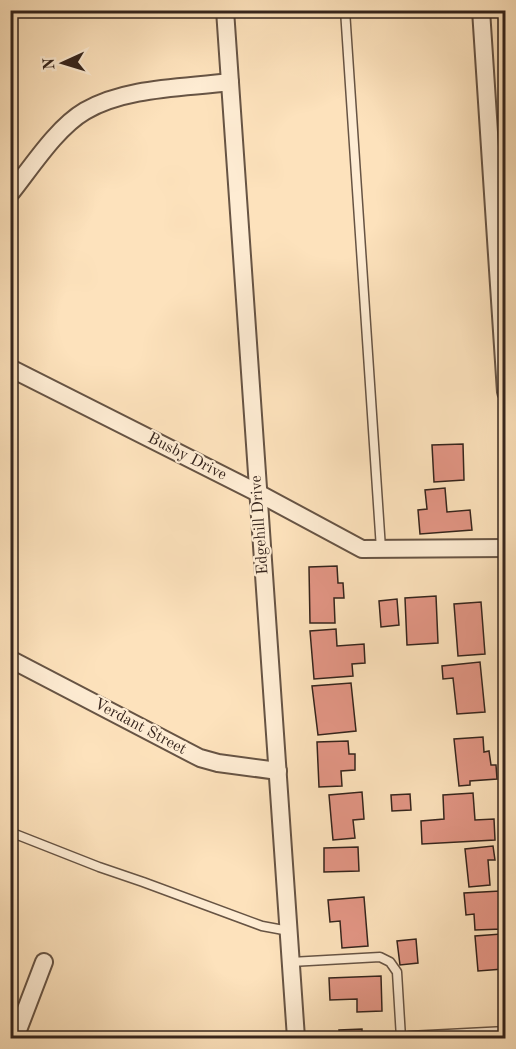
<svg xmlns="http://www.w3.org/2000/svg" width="516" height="1049" viewBox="0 0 516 1049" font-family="'Old Standard TT',serif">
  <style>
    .building { fill: #e29584; stroke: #35241c; stroke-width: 1.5 }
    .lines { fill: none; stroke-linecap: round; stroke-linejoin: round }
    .service-casing { stroke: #675444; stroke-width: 11 }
    .minor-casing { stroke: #675444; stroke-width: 20 }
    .service { stroke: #feecd3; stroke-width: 8 }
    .minor { stroke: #feecd3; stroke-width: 16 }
    .labels { text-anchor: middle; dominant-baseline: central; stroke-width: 4.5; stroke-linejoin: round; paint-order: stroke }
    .street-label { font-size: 16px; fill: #35241c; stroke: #feecd3 }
  </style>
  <rect width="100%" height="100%" fill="#fde2bc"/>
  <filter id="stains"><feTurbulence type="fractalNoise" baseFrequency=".00333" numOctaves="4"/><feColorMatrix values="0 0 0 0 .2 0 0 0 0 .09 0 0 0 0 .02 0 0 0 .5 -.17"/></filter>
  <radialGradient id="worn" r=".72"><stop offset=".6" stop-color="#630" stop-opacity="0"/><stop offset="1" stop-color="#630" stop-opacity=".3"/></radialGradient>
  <g class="building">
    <polygon points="463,444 464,480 434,482 432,445"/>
    <polygon points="445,488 447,512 470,510 472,530 420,534 418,510 427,509 425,490"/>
    <polygon points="337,566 338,583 343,583 344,598 334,598 335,623 310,623 309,567"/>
    <polygon points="436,596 438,643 407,645 405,598"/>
    <polygon points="397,599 399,625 381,627 379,601"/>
    <polygon points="481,602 485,654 458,656 454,604"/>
    <polygon points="336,629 337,646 364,644 365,663 352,664 353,676 314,679 310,631"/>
    <polygon points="480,662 485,712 457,714 453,678 443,679 442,666"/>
    <polygon points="351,683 356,731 318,735 312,686"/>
    <polygon points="483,737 484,752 489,751 491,765 496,765 497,779 470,781 470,785 459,786 454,739"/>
    <polygon points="348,741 349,754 355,754 355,770 341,771 342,786 319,787 317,742"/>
    <polygon points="362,792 364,819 353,820 355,838 333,840 329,795"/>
    <polygon points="473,793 475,820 494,819 495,840 422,844 421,821 444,819 443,795"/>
    <polygon points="410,794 411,810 392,811 391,795"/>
    <polygon points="493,846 495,860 488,860 490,885 469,887 465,849"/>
    <polygon points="358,847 359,871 324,872 324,848"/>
    <polygon points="500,891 502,929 475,930 474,914 466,915 464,893"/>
    <polygon points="364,897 368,946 342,948 340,921 330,922 328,900"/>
    <polygon points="501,934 503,969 478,971 475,936"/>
    <polygon points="416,939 418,963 400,965 397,941"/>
    <polygon points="381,976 382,1011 357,1012 357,999 330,1000 329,978"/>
    <polygon points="362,1029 362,1038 340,1038 339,1030"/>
  </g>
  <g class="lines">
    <g class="service-casing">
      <g id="service">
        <polyline points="345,10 381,549"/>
        <polyline points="10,832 99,867 143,882 262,926 289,931"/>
        <polyline points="291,962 380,957 390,962 397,972 401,1038"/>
        <polyline points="409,1036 506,1031"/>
      </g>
    </g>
    <g class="minor-casing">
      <g id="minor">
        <polyline points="225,10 296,1038"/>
        <polyline points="481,10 506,392"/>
        <path d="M10,194C31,168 56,128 85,111C126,87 184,88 230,82"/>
        <polyline points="10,368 258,493 362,549 506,548"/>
        <polyline points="10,659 200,758 218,763 278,771"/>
        <polyline points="15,1038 44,962"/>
      </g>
    </g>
    <use href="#service" class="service"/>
    <use href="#minor" class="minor"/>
  </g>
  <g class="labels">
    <g class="street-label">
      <text transform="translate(187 457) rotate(27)">Busby Drive</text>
      <text transform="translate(260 525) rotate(-94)">Edgehill Drive</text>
      <text transform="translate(140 727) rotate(28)">Verdant Street</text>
    </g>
  </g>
  <rect width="516" height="1049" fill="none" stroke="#fde2bc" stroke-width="36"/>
  <rect x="12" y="12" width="492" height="1025" fill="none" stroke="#35241c" stroke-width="3"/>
  <rect x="18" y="18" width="480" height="1013" fill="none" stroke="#35241c" stroke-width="1.5"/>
  <g transform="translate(63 63) rotate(266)" stroke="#feecd3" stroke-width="4.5" paint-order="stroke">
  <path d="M0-4.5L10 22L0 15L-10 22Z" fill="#35241c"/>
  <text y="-9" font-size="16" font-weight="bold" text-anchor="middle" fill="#35241c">N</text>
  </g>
  <rect width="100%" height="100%" filter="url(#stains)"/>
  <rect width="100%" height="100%" fill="url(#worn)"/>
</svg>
